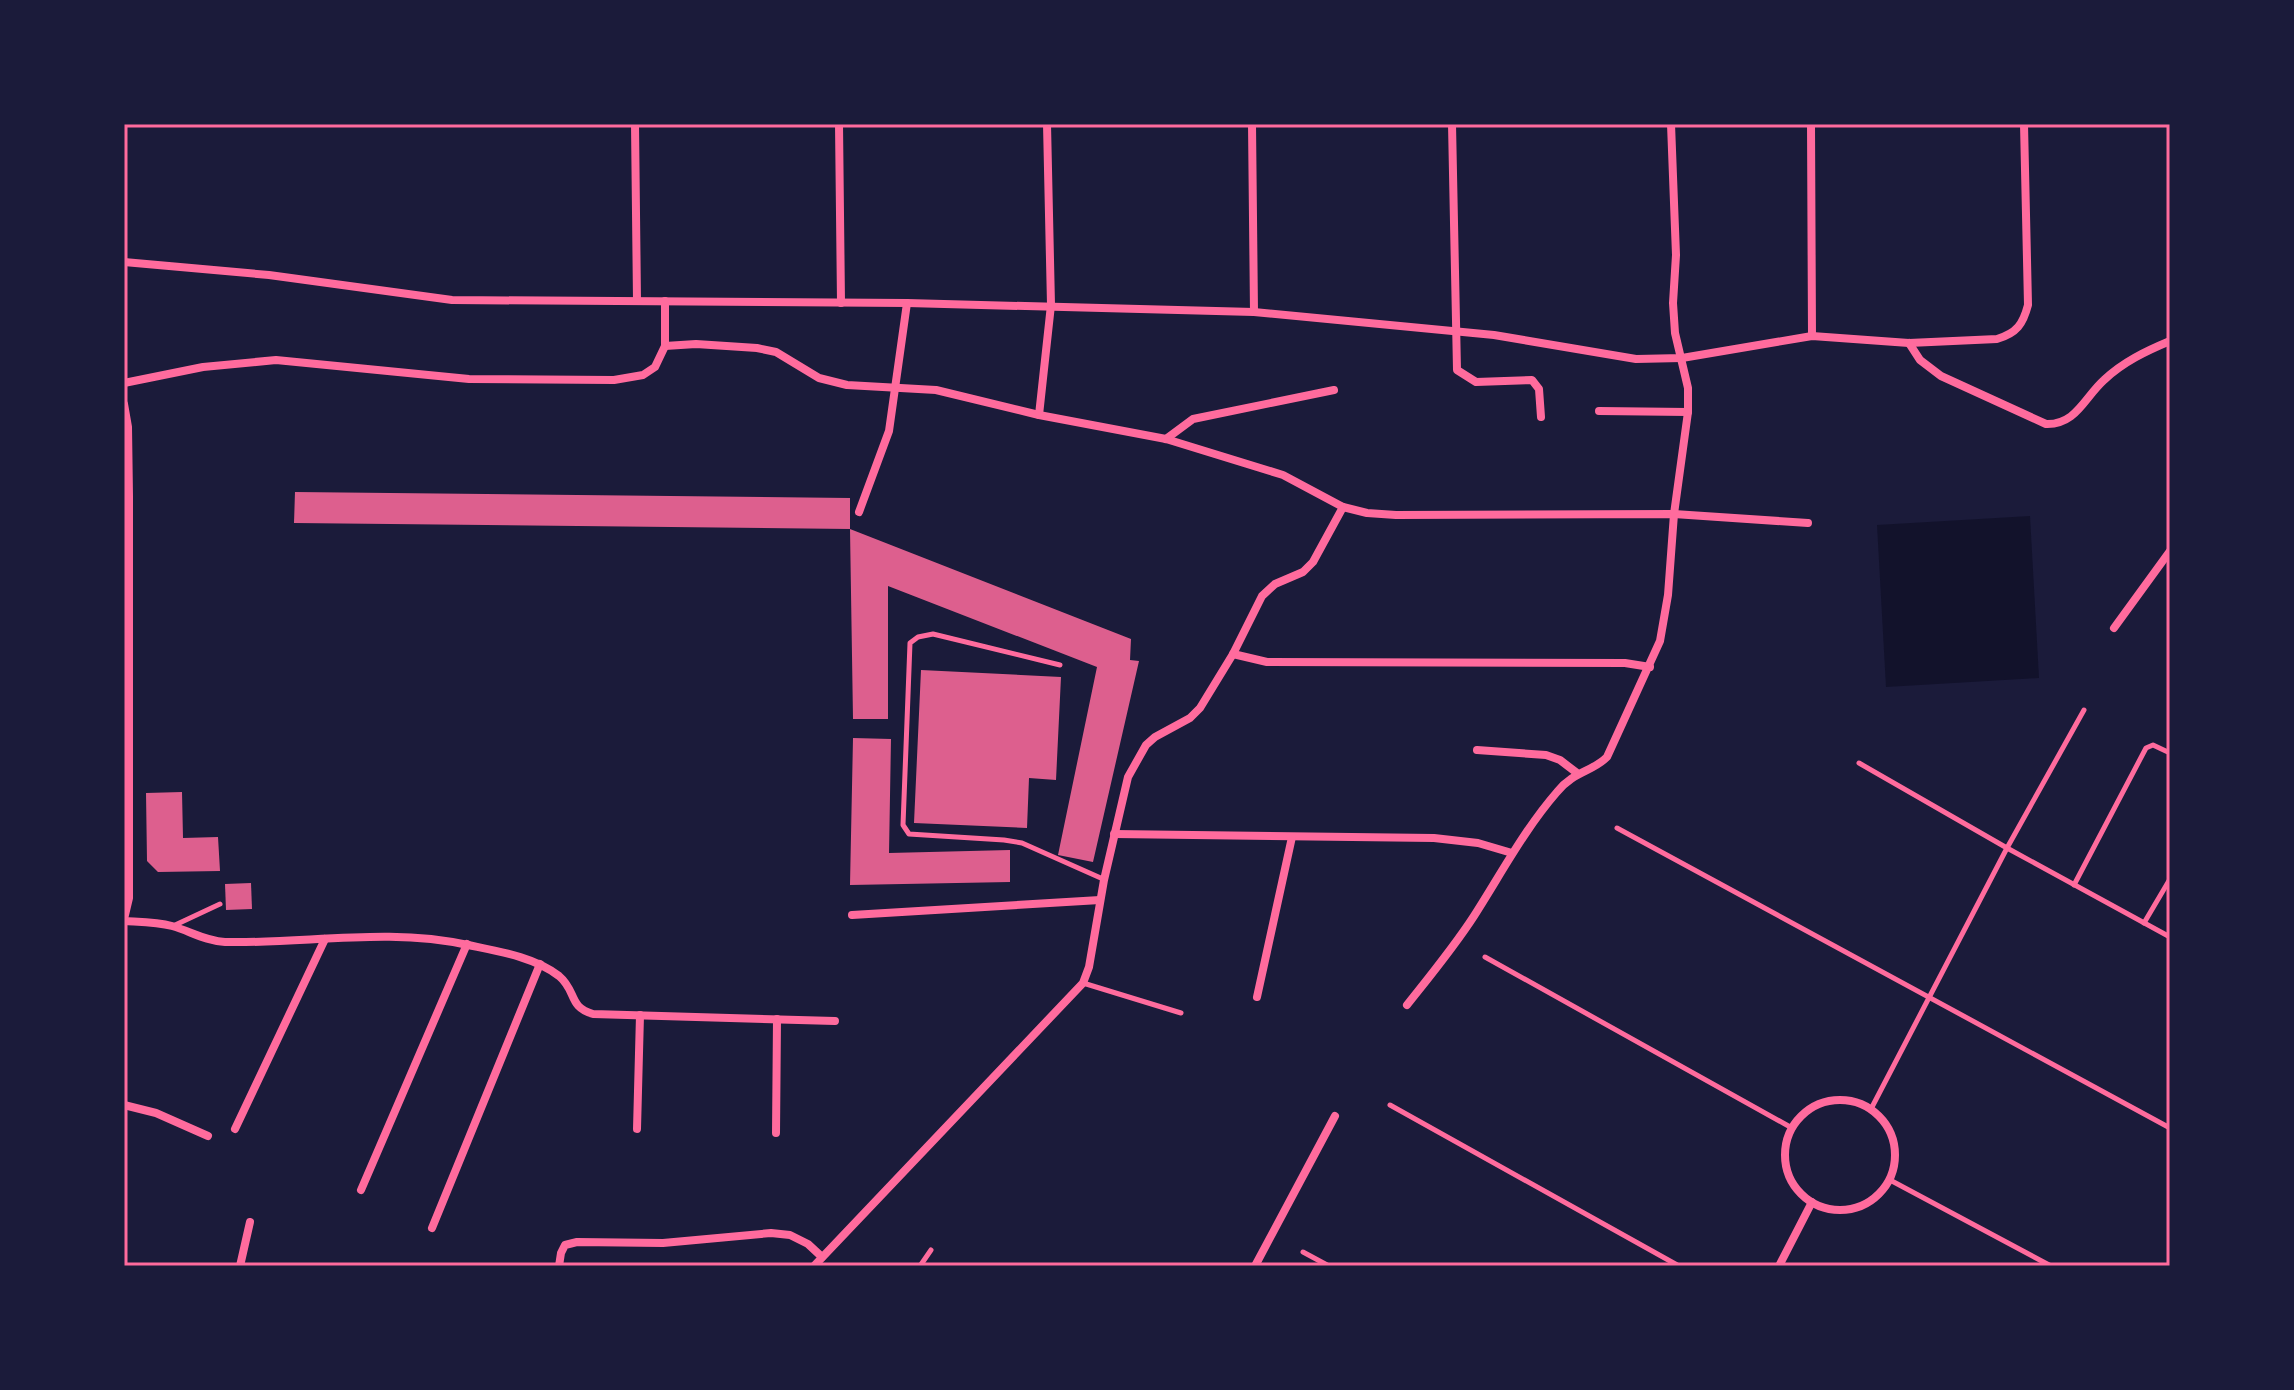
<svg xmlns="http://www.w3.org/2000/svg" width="2294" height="1390" viewBox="0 0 2294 1390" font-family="'PT Sans',sans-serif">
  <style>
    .water { fill: #12122b }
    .building { fill: #dd5f8e }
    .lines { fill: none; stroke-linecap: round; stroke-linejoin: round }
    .service { stroke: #ff6b9d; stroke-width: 5 }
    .minor { stroke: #ff6b9d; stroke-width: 8 }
    .neatline { fill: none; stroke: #ff6b9d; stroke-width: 3 }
  </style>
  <rect width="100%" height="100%" fill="#1b1b3a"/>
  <polygon class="water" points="2030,516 2039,678 1886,687 1877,525"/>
  <g class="building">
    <polygon points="295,492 850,498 850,529 294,523"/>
    <polygon points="850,529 1131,639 1130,660 1139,661 1093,862 1058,855 1097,667 888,586 888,719 853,719"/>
    <polygon points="921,670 1061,677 1056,780 1029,778 1027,828 914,823"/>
    <polygon points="853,738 891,739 889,853 1010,850 1010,882 850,885"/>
    <polygon points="182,792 183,838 218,837 220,871 158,872 147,861 146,793"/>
    <polygon points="251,883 252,909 226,910 225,884"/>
  </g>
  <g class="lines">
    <g class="service">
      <polyline points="1060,665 933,634 918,637 910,643 903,825 909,834 1004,840 1022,843 1103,879"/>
      <polyline points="1859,763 2007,848 2170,937"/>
      <polyline points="1617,828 2170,1128"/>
      <polyline points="2074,885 2146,748 2153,745 2170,753"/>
      <polyline points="2144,923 2170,879"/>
      <polyline points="173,926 220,904"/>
      <polyline points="1485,957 1792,1128"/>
      <polyline points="1083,983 1181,1013"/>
      <polyline points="1390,1105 1679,1266"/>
      <polyline points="1871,1109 2007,848 2084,710"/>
      <polyline points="1890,1180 2051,1266"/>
      <polyline points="1303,1252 1329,1266"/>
      <polyline points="920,1266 931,1250"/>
    </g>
    <g class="minor">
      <polyline points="635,124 637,301"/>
      <polyline points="839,124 841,303"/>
      <polyline points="1252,124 1254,312"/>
      <polyline points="1452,124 1457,370 1476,382 1532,380 1539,389 1541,417"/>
      <polyline points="1811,124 1812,336"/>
      <path d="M124,262L269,275L452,300L907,303L1254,312L1494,335L1636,359L1682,358L1812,336L1909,343L1997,339C2017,333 2023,324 2028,305L2024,124"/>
      <path d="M1909,343L1920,360L1941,376L2046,424C2076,425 2084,398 2104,380C2123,362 2146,351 2170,341"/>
      <polyline points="665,346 696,344 757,348 776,352 819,378 847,385 936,390 1039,415 1166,439 1283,475 1343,507 1367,513 1396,515 1674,514 1808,523"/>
      <polyline points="124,383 203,367 276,360 469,379 614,380 643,375 655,367 665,346 665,301"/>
      <polyline points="124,404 128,427 129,496 129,898 124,919"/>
      <polyline points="1599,411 1688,412"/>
      <polyline points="1039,415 1051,305 1047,124"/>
      <polyline points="1166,439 1193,419 1334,390"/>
      <polyline points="859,512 889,431 907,303"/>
      <polyline points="2114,628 2170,551"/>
      <polyline points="1233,654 1267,662 1625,663 1650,667"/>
      <polyline points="1477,750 1546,755 1560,760 1577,773"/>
      <polyline points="1114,834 1434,838 1478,843 1512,853"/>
      <polyline points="852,915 1100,900"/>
      <path d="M124,921C140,922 157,922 172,926C190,931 205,941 225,942C305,944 388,927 468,945C497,951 535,957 559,976C577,991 568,1007 593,1014L835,1021"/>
      <polyline points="1257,997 1292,837"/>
      <path d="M1407,1005C1430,976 1454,947 1474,916C1501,874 1524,830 1557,792C1574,771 1592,772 1607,757L1660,641L1668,595L1674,514L1688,412V388L1675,333L1673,303L1676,255L1671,124"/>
      <circle cx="1840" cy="1155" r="55"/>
      <polyline points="124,1105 156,1113 208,1136"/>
      <polyline points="235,1129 325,939"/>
      <polyline points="637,1129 640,1015"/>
      <polyline points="776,1133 777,1019"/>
      <polyline points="361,1190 467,944"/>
      <polyline points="432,1228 540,964"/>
      <polyline points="240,1266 250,1222"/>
      <polyline points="559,1266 561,1253 565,1245 577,1242 663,1243 771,1233 790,1235 808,1244 822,1257"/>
      <polyline points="814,1266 1083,983 1089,967 1104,880 1128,777 1146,745 1155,737 1190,718 1200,708 1233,654 1262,596 1275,584 1303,572 1313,562 1343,507"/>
      <polyline points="1255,1266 1335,1116"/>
      <polyline points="1779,1266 1812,1202"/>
    </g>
  </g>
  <rect width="2294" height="1390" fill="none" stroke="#1b1b3a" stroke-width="252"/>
  <rect x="126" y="126" width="2042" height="1138" class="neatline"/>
</svg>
